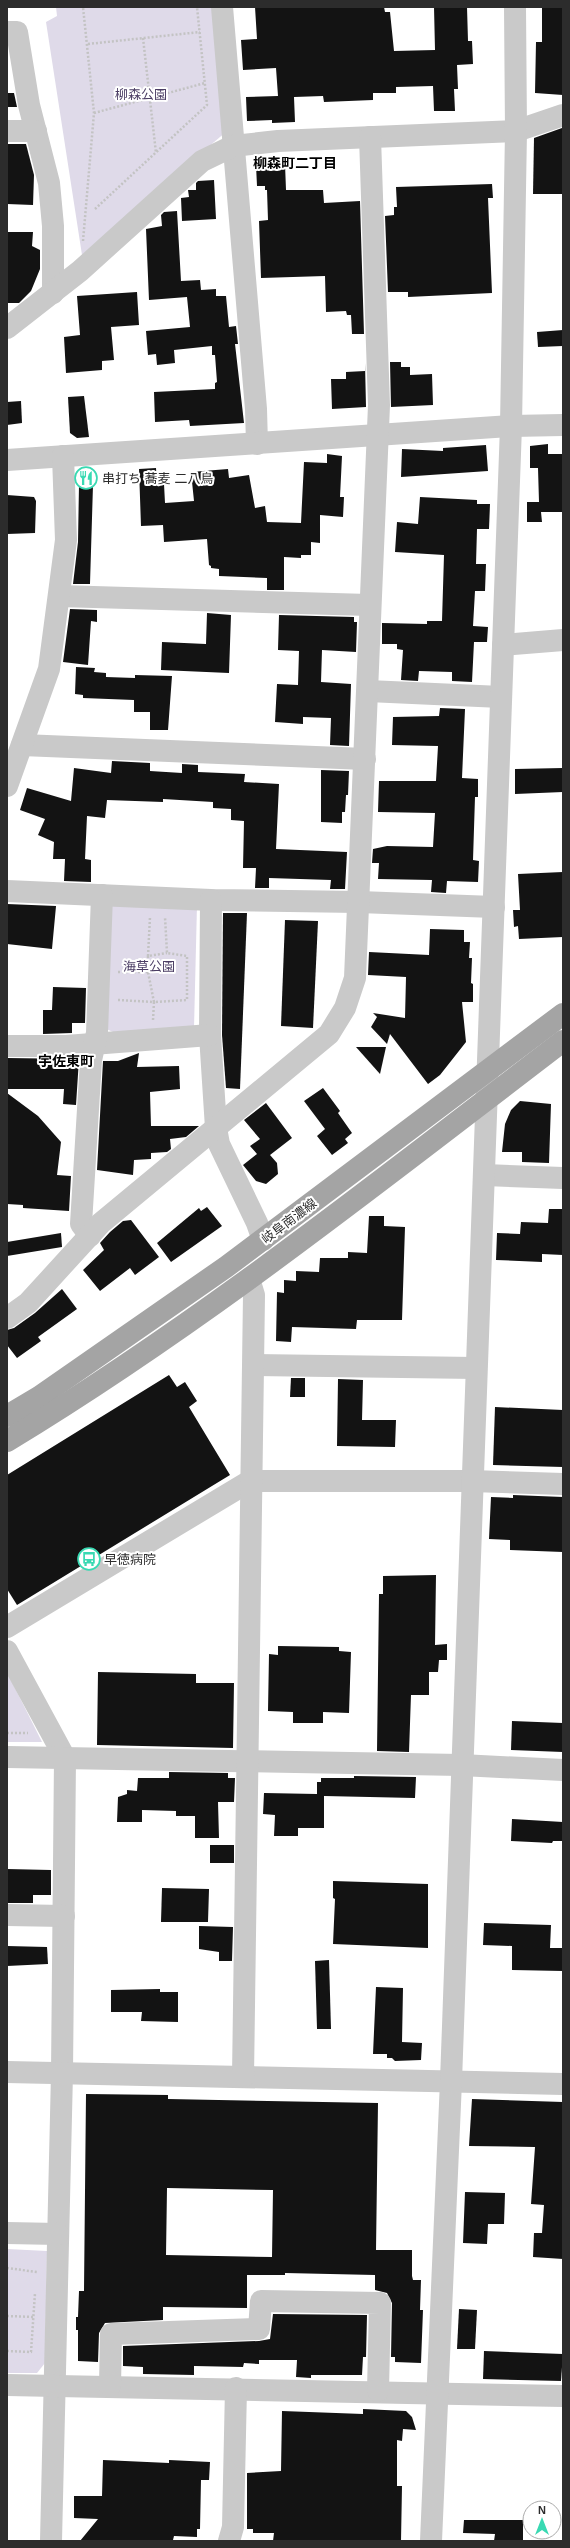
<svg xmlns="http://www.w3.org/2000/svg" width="570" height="2548" viewBox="0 0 570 2548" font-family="Helvetica,'Noto Sans JP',sans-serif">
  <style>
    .green { fill: #dfdae9 }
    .building { fill: #131313; fill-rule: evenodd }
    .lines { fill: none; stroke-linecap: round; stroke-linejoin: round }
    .path { stroke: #c3c3c3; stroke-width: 2.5; stroke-dasharray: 2 2; stroke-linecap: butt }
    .minor { stroke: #c9c9c9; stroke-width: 22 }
    .major { stroke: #a4a4a4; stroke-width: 22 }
    .labels { text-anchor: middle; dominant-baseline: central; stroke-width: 4; stroke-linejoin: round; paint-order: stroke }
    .park-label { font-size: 13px; fill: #4b3d64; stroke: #fff }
    .poi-label { font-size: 13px; fill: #2c2c2c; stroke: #fff; text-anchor: start }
    .street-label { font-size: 13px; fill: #2c2c2c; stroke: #fff }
    .neighbourhood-label { font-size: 14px; font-weight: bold; fill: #000; stroke: #fff }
  </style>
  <rect width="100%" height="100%" fill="#fff"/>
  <g class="green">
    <polygon points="56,7 217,7 227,131 82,255 46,22 57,16"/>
    <polygon points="105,902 197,905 194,1028 113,1032 102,1027"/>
    <polygon points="7,1672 42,1742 7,1742"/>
    <polygon points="7,2249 47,2251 45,2363 37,2373 7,2373"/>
  </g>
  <g class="building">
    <polygon points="255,7 384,7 385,12 390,12 394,51 435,50 434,7 467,7 468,41 472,41 473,64 457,65 458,89 454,89 455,111 434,111 433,86 396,87 396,93 373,93 373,100 324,102 323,96 294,97 295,122 272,123 272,120 247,121 246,97 278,96 276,68 243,70 241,40 257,39"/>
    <polygon points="542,7 563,7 563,95 535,93 536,42 542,42"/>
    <polygon points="7,93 14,93 17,107 7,107"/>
    <polygon points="562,128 563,194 533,194 534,138"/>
    <polygon points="7,144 26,144 34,175 33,205 7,204"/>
    <polygon points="285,164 286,190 323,190 324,203 360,201 364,334 352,334 351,315 347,315 346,311 326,312 325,276 261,278 259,221 268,220 267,190 265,190 265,186 257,186 256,165"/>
    <polygon points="214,180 216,219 182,221 181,198 189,197 188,190 196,190 196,183 198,181"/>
    <polygon points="492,184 493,198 488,198 492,293 408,297 408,292 388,292 385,216 394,215 394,207 397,207 396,187"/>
    <polygon points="177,211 181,281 200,280 201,290 216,289 216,296 226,296 229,327 236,326 238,344 235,344 244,423 190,426 189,420 155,422 154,392 215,389 215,383 217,382 215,355 212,355 212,346 174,350 175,363 157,365 156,354 148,355 146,331 190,327 187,297 149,300 146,229 162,226 161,215 164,212"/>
    <polygon points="7,232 33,232 32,246 40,250 40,269 31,291 19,303 7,303"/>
    <polygon points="137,292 139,325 111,327 114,360 102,361 102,370 66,373 64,337 80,335 77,296"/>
    <polygon points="563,330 563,346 538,347 537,332"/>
    <polygon points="390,362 401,362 401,367 410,367 410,375 432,374 433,405 391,407"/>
    <polygon points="365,363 366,407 332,409 331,379 346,379 346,372 365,371"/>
    <polygon points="84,396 89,437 77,438 70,433 68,397"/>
    <polygon points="21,401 22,423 7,425 7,402"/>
    <polygon points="548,444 548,454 563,454 563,512 541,512 542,522 527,522 527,502 539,502 538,468 530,468 530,446"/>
    <polygon points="486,445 488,471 401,477 402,449 443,451 443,448"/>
    <polygon points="327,454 342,456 340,497 344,497 343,517 320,515 320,543 311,542 311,555 301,555 301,558 284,557 284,590 267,590 267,578 219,576 219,569 211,568 211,566 209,565 207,539 164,542 163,525 141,526 139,469 156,468 157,485 164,484 165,503 194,501 191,472 228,469 229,478 249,475 255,508 265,506 267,522 301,523 304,462 327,463"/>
    <polygon points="79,485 93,485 90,584 73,584 78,542"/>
    <polygon points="7,495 34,497 36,501 35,533 7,534"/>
    <polygon points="420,497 477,500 477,504 490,504 489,529 477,529 476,564 486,564 485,591 475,591 473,626 488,627 487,642 474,642 472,682 452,681 452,672 419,671 418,681 401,680 403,650 397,649 397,644 382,644 382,623 427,624 427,621 442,621 444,555 395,552 397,522 418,524"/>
    <polygon points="70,609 97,610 97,622 91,621 88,665 63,662"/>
    <polygon points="207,613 231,615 229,673 161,670 162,642 206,644"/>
    <polygon points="279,615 354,617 354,622 357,622 356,652 322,650 321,682 351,684 349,746 330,745 331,718 303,717 303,724 275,722 277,684 298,685 299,651 278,650"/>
    <polygon points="76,667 95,668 94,672 106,673 106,677 135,678 135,675 172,676 168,730 150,730 150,712 134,712 134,700 83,698 83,695 75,694"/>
    <polygon points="440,708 465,709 462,778 478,779 478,797 475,797 473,860 479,861 478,882 447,881 446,893 431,892 432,880 378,879 379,863 372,863 373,849 387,846 433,847 435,813 378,812 379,781 436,781 438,746 392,745 393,717 439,716"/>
    <polygon points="112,761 150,763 150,771 182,773 182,764 198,765 198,772 245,774 244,782 279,784 276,849 347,852 345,889 330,889 331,880 269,878 269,888 255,888 256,868 243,868 244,821 231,820 231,809 213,808 213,802 163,799 163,802 107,800 105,818 87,816 85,859 91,860 91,882 64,881 65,859 53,859 54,842 38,835 45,819 20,810 27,788 71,801 74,768 111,773"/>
    <polygon points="563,768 563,792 515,794 515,769"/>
    <polygon points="321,770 349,771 348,795 346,795 345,812 342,812 342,823 321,822"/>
    <polygon points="563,872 563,937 519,939 518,926 514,927 513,910 520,910 518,874"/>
    <polygon points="7,904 56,906 52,949 7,944"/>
    <polygon points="223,913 247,913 240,1089 226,1088 222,1035"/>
    <polygon points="285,920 318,921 313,1028 281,1026"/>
    <polygon points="430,929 464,930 464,942 470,942 469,958 472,958 471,983 473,984 473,1002 462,1002 466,1042 440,1075 428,1084 390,1034 387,1044 371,1027 377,1017 373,1013 405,1018 406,977 368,975 369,952 429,955"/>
    <polygon points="53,987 86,988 85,1023 72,1023 72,1033 43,1034 43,1010 52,1010"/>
    <polygon points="356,1047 386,1047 380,1074"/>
    <polygon points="139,1053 137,1067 179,1066 180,1089 150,1092 151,1126 199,1126 186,1137 170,1139 171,1149 167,1152 151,1153 151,1159 134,1160 133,1175 97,1170 103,1061 118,1061"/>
    <polygon points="7,1058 79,1059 76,1105 63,1104 64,1089 7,1089"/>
    <polygon points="323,1088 340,1111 338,1113 352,1133 345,1139 348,1143 332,1155 317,1136 325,1129 304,1101"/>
    <polygon points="7,1093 38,1116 61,1142 57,1175 71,1176 69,1211 23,1208 23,1205 7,1204"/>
    <polygon points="520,1101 551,1104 549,1163 522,1162 522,1152 502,1152 505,1124 511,1110"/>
    <polygon points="266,1103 292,1138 270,1155 277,1163 278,1174 266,1184 256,1181 243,1165 257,1154 250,1146 260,1139 244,1120"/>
    <polygon points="207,1207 222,1226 171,1262 157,1243 199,1208 201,1211"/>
    <polygon points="549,1209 563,1209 563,1255 542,1254 542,1262 496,1260 497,1233 520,1234 521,1222 548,1223"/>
    <polygon points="369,1216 384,1216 384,1226 405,1227 402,1320 357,1320 356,1329 292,1327 291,1342 276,1341 277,1292 284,1293 284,1280 296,1281 296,1271 319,1272 320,1258 348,1258 348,1252 367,1253"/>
    <polygon points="131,1220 159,1257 135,1275 130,1268 100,1291 83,1270 104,1250 100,1243 110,1232 123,1221"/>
    <polygon points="61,1233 62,1247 7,1256 7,1242"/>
    <polygon points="62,1289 77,1309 38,1337 41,1341 17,1358 7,1345 7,1330 14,1328 35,1313"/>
    <polygon points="169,1375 177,1387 185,1382 197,1401 189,1407 230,1475 17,1605 7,1589 7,1475"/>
    <polygon points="291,1378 305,1378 305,1397 290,1397"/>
    <polygon points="338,1379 363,1380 362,1420 396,1420 395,1447 337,1446"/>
    <polygon points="495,1407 563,1410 563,1467 493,1465"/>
    <polygon points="513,1495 563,1497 563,1552 510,1550 510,1540 489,1539 491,1497 513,1498"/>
    <polygon points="436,1575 435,1645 447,1644 447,1660 439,1660 438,1672 429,1672 429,1695 411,1695 409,1752 377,1751 379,1594 383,1594 383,1576"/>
    <polygon points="278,1646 339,1647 339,1651 351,1652 349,1713 323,1712 323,1723 293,1723 293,1712 268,1711 269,1654 278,1655"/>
    <polygon points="98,1672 196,1674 196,1683 234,1683 233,1748 97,1745"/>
    <polygon points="512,1721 563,1723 563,1752 511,1750"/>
    <polygon points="169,1772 228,1773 228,1778 235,1778 234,1802 218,1802 219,1838 195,1838 195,1816 176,1816 176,1811 142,1810 142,1822 117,1822 118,1797 127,1794 127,1790 137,1791 138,1778 169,1778"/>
    <polygon points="354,1776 416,1777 415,1798 324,1796 324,1828 298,1828 298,1836 274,1836 275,1815 263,1814 264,1793 317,1794 317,1782 321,1782 321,1778 354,1778"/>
    <polygon points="512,1819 563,1822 563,1841 553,1841 552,1843 511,1841"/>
    <rect x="210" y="1845" width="24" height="18"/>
    <polygon points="7,1869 51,1870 51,1895 33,1895 33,1903 7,1903"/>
    <polygon points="333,1881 428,1884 428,1948 333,1944 335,1899 333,1898"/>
    <polygon points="162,1888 209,1889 208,1922 161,1922"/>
    <polygon points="484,1923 551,1925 550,1948 563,1948 563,1971 512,1970 512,1946 483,1945"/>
    <polygon points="199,1926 233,1927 232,1961 219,1961 219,1952 199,1949"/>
    <polygon points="7,1946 47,1947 48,1964 7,1966"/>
    <polygon points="329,1960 331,2029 317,2029 315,1961"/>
    <polygon points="376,1987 403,1988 402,2042 422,2043 421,2060 395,2061 392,2058 387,2058 387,2054 373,2054"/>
    <polygon points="160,1989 160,1992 178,1992 178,2022 141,2021 142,2012 111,2012 111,1990"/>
    <path d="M86,2094L168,2095V2099L378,2103L376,2250H412V2276L413,2280H421L420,2310H423L421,2363L395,2362V2357H391L392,2303L387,2293L375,2290V2275L285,2273V2275H247V2308L163,2307V2320L105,2323L99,2333L98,2362L78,2361V2330H76V2317H78L79,2291H84ZM167,2188L273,2190L272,2257L166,2255Z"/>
    <polygon points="472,2099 563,2102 563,2259 533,2257 534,2233 542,2233 544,2205 531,2204 535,2147 469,2146"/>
    <polygon points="465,2192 505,2193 504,2224 488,2224 487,2244 463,2243"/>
    <polygon points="459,2309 477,2310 475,2349 457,2349"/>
    <polygon points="273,2314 367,2315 366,2357 363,2357 362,2375 311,2375 311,2378 296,2377 297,2360 259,2360 259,2364 244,2363 243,2367 194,2366 194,2375 143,2374 143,2367 123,2366 123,2346 259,2341 270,2339"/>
    <polygon points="484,2351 563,2354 561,2381 483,2379"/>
    <polygon points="363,2409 406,2411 412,2417 416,2430 403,2429 402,2441 397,2440 397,2486 402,2486 401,2541 273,2541 274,2533 253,2533 253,2529 247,2529 247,2473 281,2471 282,2411 363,2414"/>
    <polygon points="103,2460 169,2463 169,2460 210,2462 209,2480 201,2480 200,2529 197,2529 197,2537 174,2536 173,2540 169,2541 80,2541 98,2519 74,2518 74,2496 102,2496"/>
    <polygon points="464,2520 523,2520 523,2541 494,2541 495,2534 463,2533"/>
  </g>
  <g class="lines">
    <g class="path">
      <polyline points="143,38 156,153"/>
      <polyline points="88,44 200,32"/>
      <polyline points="94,113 205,83"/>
      <polyline points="95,209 207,105 197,7"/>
      <polyline points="83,241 94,113 83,7"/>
      <polyline points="148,956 150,917"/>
      <polyline points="118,972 148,972 148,956 167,953"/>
      <polyline points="118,1000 154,1002 148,972"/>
      <polyline points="153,1020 154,1002 187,1000 187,956 167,953 165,917"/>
      <polyline points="7,1733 28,1733"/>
      <polyline points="7,2268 37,2272"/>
      <polyline points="7,2316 34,2317"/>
      <polyline points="7,2351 31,2352 35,2293"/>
    </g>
    <g class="minor">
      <polyline points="222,7 256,409 257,444"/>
      <polyline points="7,32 17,32 29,105 49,183 53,226 53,293"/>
      <polyline points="7,131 36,131"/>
      <polyline points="7,328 80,271 202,161 233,146 278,141 516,131 563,115"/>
      <polyline points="7,460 511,426 563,425"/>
      <polyline points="59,596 369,605"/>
      <polyline points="503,645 563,640"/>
      <polyline points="368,691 501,697"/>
      <polyline points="22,745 365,759"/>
      <polyline points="7,786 49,669 66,540 63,456"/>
      <polyline points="7,891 211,900 359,902 494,907"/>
      <polyline points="211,900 210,1035 216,1128 219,1144 257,1223 263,1240"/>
      <polyline points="7,1046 66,1046 210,1035"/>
      <polyline points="485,1175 563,1178"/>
      <polyline points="90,1236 81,1224 91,1060 97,1033 102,895"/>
      <polyline points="7,1318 28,1303 101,1223 329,1034 345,1008 355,978 379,405 370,137"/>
      <polyline points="254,1365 476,1368"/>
      <polyline points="7,1627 250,1481 471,1481 563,1484"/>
      <polyline points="7,1651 65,1758 62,2073 51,2541"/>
      <polyline points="7,1757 461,1765 563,1770"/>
      <polyline points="7,1915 64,1916"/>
      <polyline points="7,2072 563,2084"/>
      <polyline points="243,2077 254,1295 249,1279"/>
      <polyline points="7,2233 58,2234"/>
      <polyline points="7,2385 563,2396"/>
      <polyline points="110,2386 111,2334 259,2329 261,2301 380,2303 378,2391"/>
      <polyline points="229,2541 233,2527 236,2388"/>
      <polyline points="431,2541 451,2081 511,426 516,131 515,7"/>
    </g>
    <g class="major">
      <polyline points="7,1416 39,1397 226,1267 563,1014"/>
      <path d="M7,1441C202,1323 382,1179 563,1041"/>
    </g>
  </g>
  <defs>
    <g id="restaurant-ring" transform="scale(1.15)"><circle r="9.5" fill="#fff" stroke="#39d9b2" stroke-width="1.5"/><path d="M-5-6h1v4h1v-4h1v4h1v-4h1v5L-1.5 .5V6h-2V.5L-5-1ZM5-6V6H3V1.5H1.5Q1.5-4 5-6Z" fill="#39d9b2"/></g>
    <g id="bus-ring" transform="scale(1.15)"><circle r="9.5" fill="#fff" stroke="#39d9b2" stroke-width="1.5"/><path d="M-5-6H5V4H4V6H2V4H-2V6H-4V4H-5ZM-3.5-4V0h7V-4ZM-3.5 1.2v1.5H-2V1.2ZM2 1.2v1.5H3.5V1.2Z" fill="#39d9b2"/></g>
  </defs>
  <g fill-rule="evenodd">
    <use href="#restaurant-ring" x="86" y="478"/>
    <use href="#bus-ring" x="89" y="1559"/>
  </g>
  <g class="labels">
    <g class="park-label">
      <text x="141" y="94">柳森公園</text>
      <text x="149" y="966">海草公園</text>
    </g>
    <g class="poi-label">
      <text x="102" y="478">串打ち 蕎麦 二八鳥</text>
      <text x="104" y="1559">早徳病院</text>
    </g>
    <g class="street-label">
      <text transform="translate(289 1221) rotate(-37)">岐阜南濃線</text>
    </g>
    <g class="neighbourhood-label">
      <text x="295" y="163">柳森町二丁目</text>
      <text x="66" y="1061">宇佐東町</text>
    </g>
  </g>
  <rect width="570" height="2548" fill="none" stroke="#2c2c2c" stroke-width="16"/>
  <g transform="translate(542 2520)"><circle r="19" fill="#ffffff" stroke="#ababab"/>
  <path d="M0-3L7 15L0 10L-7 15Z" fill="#39d9b2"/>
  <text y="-6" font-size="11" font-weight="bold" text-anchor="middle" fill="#2c2c2c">N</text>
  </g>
</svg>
